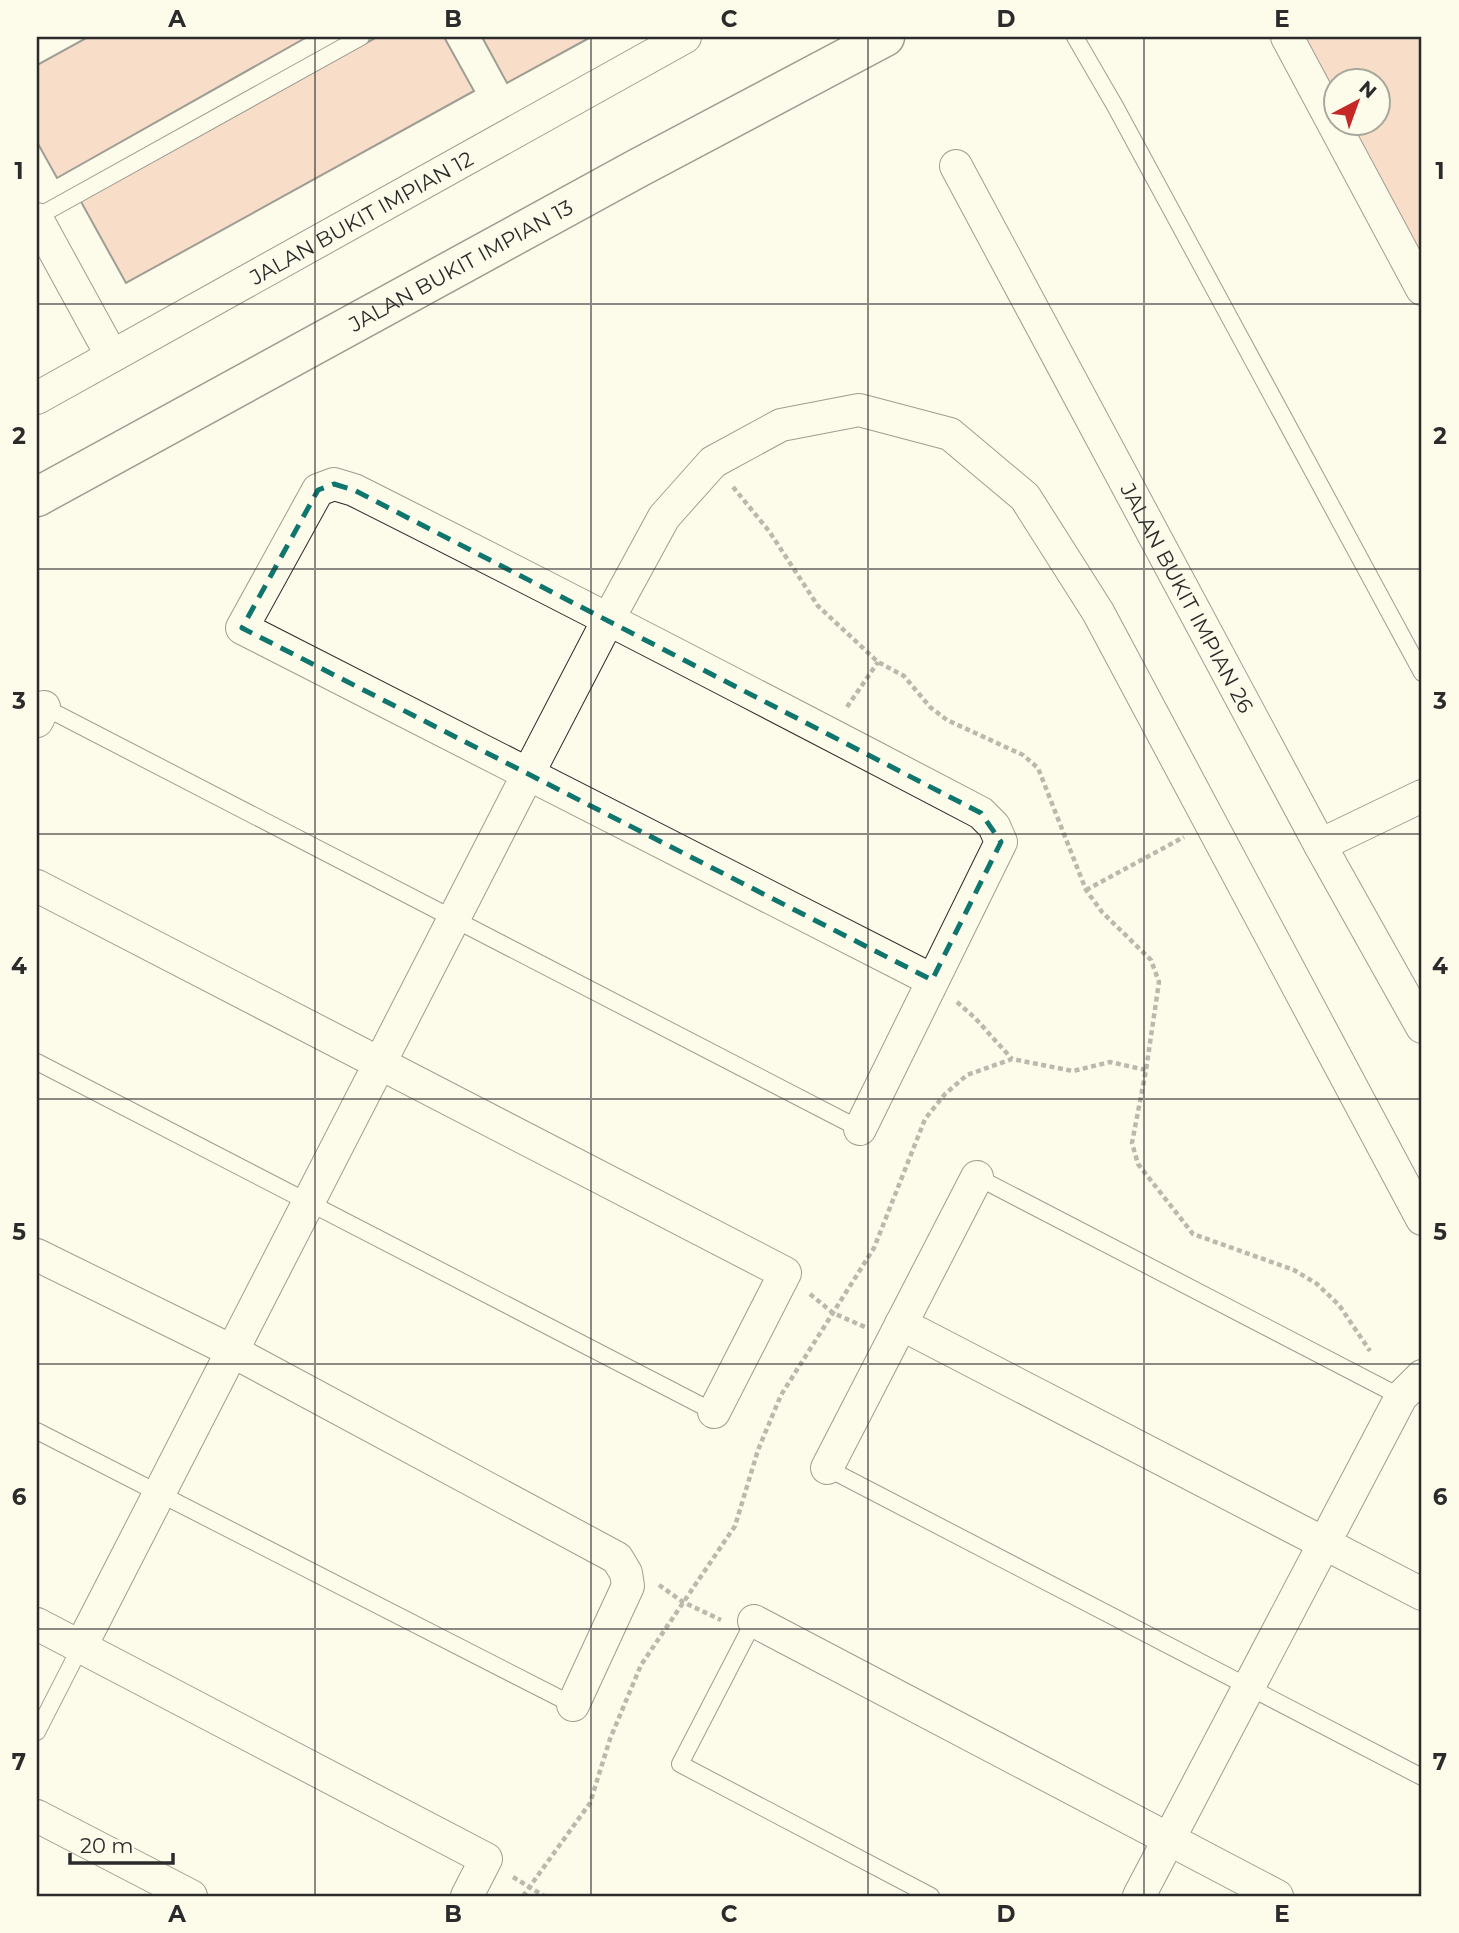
<svg xmlns="http://www.w3.org/2000/svg" width="1459" height="1933" viewBox="0 0 1459 1933" font-family="Montserrat,sans-serif">
  <style>
    .building { fill: #f2b8a0; stroke: #2b2b2b; stroke-width: 2 }
    .lines { fill: none; stroke-linecap: round; stroke-linejoin: round }
    .lane-casing { stroke: #2b2b2b; stroke-width: 18 }
    .street-casing { stroke: #2b2b2b; stroke-width: 34 }
    .secondary-casing { stroke: #2b2b2b; stroke-width: 41 }
    .path { stroke: #6a6964; stroke-width: 4.5; stroke-dasharray: 5 3.5; stroke-linecap: butt }
    .lane { stroke: #fdfbea; stroke-width: 16 }
    .street { stroke: #fdfbea; stroke-width: 32 }
    .secondary { stroke: #fdfbea; stroke-width: 38 }
    .marked { fill: none; stroke: #0f766e; stroke-width: 5; stroke-dasharray: 14 9; stroke-linejoin: round }
    .grid { fill: none; stroke: #2b2b2b; stroke-width: 2; stroke-opacity: 0.55 }
    .labels { text-anchor: middle; dominant-baseline: central; stroke-width: 5; stroke-linejoin: round; paint-order: stroke }
    .street-label { font-size: 21px; fill: #2b2b2b; stroke: #fdfbea }
    .neatline { fill: none; stroke: #2b2b2b; stroke-width: 2.5 }
    .grid-label { font-size: 23px; text-anchor: middle; font-weight: bold; fill: #2b2b2b }
  </style>
  <rect width="100%" height="100%" fill="#fdfbea"/>
  <g class="building">
    <polygon points="88,37 307,37 57,178 37,142 37,65"/>
    <polygon points="377,37 444,37 474,91 126,283 80,200"/>
    <polygon points="482,37 591,37 507,83"/>
    <polygon points="1297,37 1422,37 1422,269 1344,122 1378,122 1378,80 1336,80 1336,109"/>
  </g>
  <g class="lines">
    <g class="lane-casing">
      <g id="lane">
        <polyline points="1075,37 1115,106 1422,673"/>
        <polyline points="37,217 361,37"/>
        <polyline points="44,707 860,1129"/>
        <polyline points="37,1062 714,1412"/>
        <polyline points="977,1177 1401,1397"/>
        <polyline points="37,1431 573,1705"/>
        <polyline points="827,1468 1422,1777"/>
        <polyline points="754,1621 680,1764 931,1896"/>
        <polyline points="37,1732 81,1646"/>
      </g>
    </g>
    <g class="street-casing">
      <g id="street">
        <polyline points="1287,37 1422,289"/>
        <path id="s1" d="M956,166L1320,845L1422,1027"/>
        <polyline points="37,219 112,356"/>
        <path id="s2" d="M37,398L685,37"/>
        <polyline points="37,721 44,707"/>
        <polyline points="1320,845 1422,796"/>
        <polyline points="37,886 785,1273 714,1412"/>
        <path d="M860,1129L1001,842L994,826L981,813C773,704 565,596 354,490L334,484L318,490L242,628L932,980"/>
        <polyline points="37,1255 232,1351 617,1558 626,1573 628,1586 573,1705"/>
        <polyline points="901,1324 1422,1594"/>
        <polyline points="827,1468 977,1177"/>
        <polyline points="754,1621 1277,1896"/>
        <polyline points="37,1624 486,1859 467,1896"/>
        <polyline points="81,1646 528,774 609,618 664,517 713,462 781,425 859,410 950,434 1025,497 1098,612 1422,1219"/>
        <polyline points="37,1816 191,1896"/>
        <polyline points="1139,1896 1401,1397 1422,1376"/>
      </g>
    </g>
    <g class="secondary-casing">
      <g id="secondary">
        <path id="s3" d="M37,497L638,168L885,37"/>
      </g>
    </g>
    <g class="path">
      <polyline points="733,487 769,531 818,606 878,662 904,676 930,707 947,720 1023,755 1038,768 1086,890 1102,912 1151,960 1159,982 1146,1070 1132,1143 1138,1164 1193,1234 1294,1270 1317,1284 1339,1305 1370,1351"/>
      <polyline points="847,707 878,662"/>
      <polyline points="1086,890 1184,837"/>
      <polyline points="957,1002 975,1018 1012,1059"/>
      <polyline points="810,1294 833,1313 865,1327"/>
      <polyline points="659,1585 683,1602 721,1620"/>
      <polyline points="513,1877 544,1896"/>
      <polyline points="523,1896 590,1803 610,1739 641,1665 735,1526 758,1450 781,1395 874,1248 925,1119 945,1094 967,1075 1012,1059 1073,1071 1110,1062 1146,1070"/>
    </g>
    <use href="#lane" class="lane"/>
    <use href="#street" class="street"/>
    <use href="#secondary" class="secondary"/>
  </g>
  <path d="M0 0H1459V1933H0ZM334,484L354,490L981,813L1001,842L932,980L242,628L318,490Z" fill="#fdfbea" fill-opacity=".55" fill-rule="evenodd"/>
  <path class="marked" d="M334,484L354,490L981,813L1001,842L932,980L242,628L318,490Z"/>
  <path class="grid" d="M315,37V1896M591,37V1896M868,37V1896M1144,37V1896M37,304H1422M37,569H1422M37,834H1422M37,1099H1422M37,1364H1422M37,1629H1422"/>
  <g class="labels">
    <g class="street-label">
      <text stroke="none"><textPath href="#s2" startOffset="371">JALAN BUKIT IMPIAN 12</textPath></text>
      <text stroke="none"><textPath href="#s3" startOffset="483">JALAN BUKIT IMPIAN 13</textPath></text>
      <text stroke="none"><textPath href="#s1" startOffset="490">JALAN BUKIT IMPIAN 26</textPath></text>
    </g>
  </g>
  <rect width="1459" height="1933" fill="none" stroke="#fdfbea" stroke-width="77"/>
  <g transform="translate(1357 102) rotate(41)"><circle r="33" fill="#fdfbea" stroke="#a9a89e" stroke-width="2"/>
  <path d="M0-5L12 26L0 18L-12 26Z" fill="#c62828"/>
  <text y="-10" font-size="19" font-weight="bold" text-anchor="middle" fill="#2b2b2b">N</text>
  </g>
  <path d="M70 1853v10h103v-10" fill="none" stroke="#2b2b2b" stroke-width="3.5"/>
  <text x="80" y="1853" font-size="21" fill="#2b2b2b" stroke="#fdfbea" stroke-width="5" paint-order="stroke">20 m</text>
  <rect x="38" y="38" width="1382" height="1857" class="neatline"/>
  <g class="grid-label">
    <text x="177" y="27">A</text>
    <text x="453" y="27">B</text>
    <text x="729" y="27">C</text>
    <text x="1006" y="27">D</text>
    <text x="1282" y="27">E</text>
    <text x="19" y="179">1</text>
    <text x="1440" y="179">1</text>
    <text x="19" y="444">2</text>
    <text x="1440" y="444">2</text>
    <text x="19" y="709">3</text>
    <text x="1440" y="709">3</text>
    <text x="19" y="974">4</text>
    <text x="1440" y="974">4</text>
    <text x="19" y="1240">5</text>
    <text x="1440" y="1240">5</text>
    <text x="19" y="1505">6</text>
    <text x="1440" y="1505">6</text>
    <text x="19" y="1770">7</text>
    <text x="1440" y="1770">7</text>
    <text x="177" y="1922">A</text>
    <text x="453" y="1922">B</text>
    <text x="729" y="1922">C</text>
    <text x="1006" y="1922">D</text>
    <text x="1282" y="1922">E</text>
  </g>
</svg>
